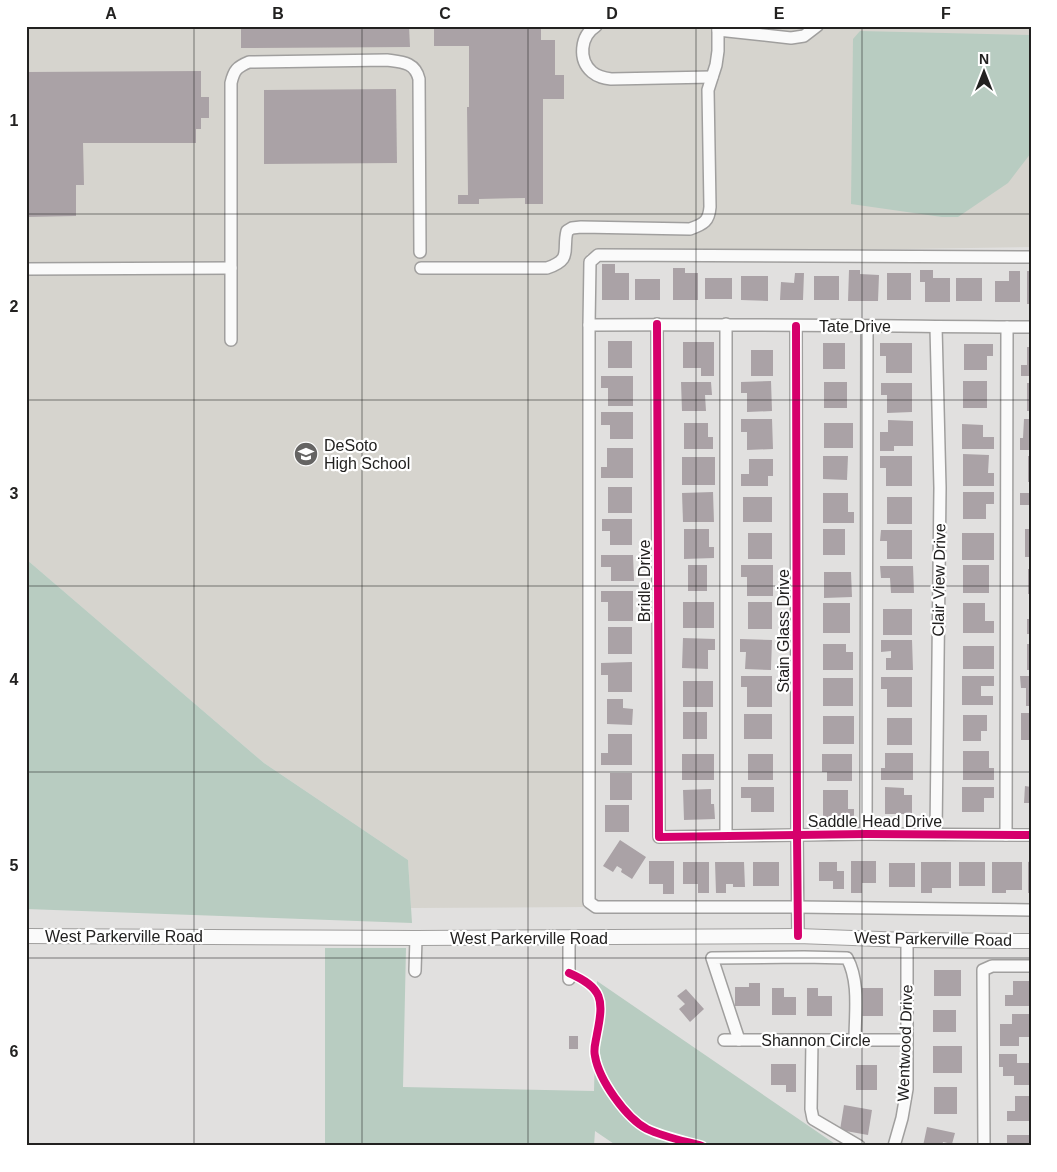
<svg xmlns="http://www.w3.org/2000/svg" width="1057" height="1172" viewBox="0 0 1057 1172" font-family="Arial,sans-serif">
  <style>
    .built { fill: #d6d4ce }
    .green { fill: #b8ccc1 }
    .building { fill: #aaa2a6 }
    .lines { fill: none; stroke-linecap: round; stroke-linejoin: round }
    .minor-casing { stroke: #a09f9e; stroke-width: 14 }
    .major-casing { stroke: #a09f9e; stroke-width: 16 }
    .minor { stroke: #fafafa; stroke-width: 11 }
    .major { stroke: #fafafa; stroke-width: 14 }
    .cycleway-casing { stroke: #fff; stroke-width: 11 }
    .cycleway { stroke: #d6006c; stroke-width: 8 }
    .grid { fill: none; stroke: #222120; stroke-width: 1; stroke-opacity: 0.55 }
    .labels { text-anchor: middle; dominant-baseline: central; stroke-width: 4.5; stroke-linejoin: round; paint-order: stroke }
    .street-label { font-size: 16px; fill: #222120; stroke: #fff }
    .poi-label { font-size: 16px; fill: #222120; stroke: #fff; text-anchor: start }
    .neatline { fill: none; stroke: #222120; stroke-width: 2 }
    .grid-label { font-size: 16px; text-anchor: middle; font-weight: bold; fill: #222120 }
  </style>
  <rect width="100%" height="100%" fill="#e1e0df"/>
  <polygon class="built" points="26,26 1031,26 1031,247 587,254 586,350 584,907 411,908 408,860 264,763 26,559"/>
  <g class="green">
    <polygon points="860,31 1031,35 1031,153 1008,183 958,217 942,217 851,204 853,39"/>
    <polygon points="26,559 264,763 408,860 412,923 26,909"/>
    <polygon points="325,948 406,948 403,1087 594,1091 597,981 838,1146 617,1146 595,1131 594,1146 325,1146"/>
  </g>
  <g class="building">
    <polygon points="241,26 409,26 410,47 241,48"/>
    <polygon points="434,26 541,26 541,40 555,40 555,75 564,75 564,99 543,99 543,204 525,204 525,198 479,199 479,204 458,204 458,195 468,195 467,107 469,107 469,46 434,46"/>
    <polygon points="26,68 28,68 28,72 201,71 201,97 209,97 209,118 201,118 201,129 196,129 196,143 83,143 84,185 76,185 76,216 26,217"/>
    <polygon points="396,89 397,163 264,164 264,90"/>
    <polygon points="602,264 615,264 615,273 629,273 629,300 602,300"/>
    <polygon points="673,268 685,268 685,273 698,273 698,300 673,300"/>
    <polygon points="849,270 860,270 860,274 879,275 878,301 848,301"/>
    <polygon points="920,270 933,270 933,278 950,278 950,302 925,302 925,282 920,282"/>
    <polygon points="1009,271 1020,271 1020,302 995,302 995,281 1009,281"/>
    <rect x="1027" y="271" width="4" height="33"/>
    <polygon points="795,273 804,273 803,300 780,300 781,282 794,283"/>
    <rect x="887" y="273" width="24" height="27"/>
    <polygon points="741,276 768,276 768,301 741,300"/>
    <rect x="814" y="276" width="25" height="24"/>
    <rect x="705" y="278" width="27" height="21"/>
    <rect x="956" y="278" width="26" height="23"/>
    <rect x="635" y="279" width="25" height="21"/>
    <rect x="608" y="341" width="24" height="27"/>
    <polygon points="683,342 714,342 714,376 701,376 701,368 683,368"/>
    <rect x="823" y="343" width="22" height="26"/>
    <polygon points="880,343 912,343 912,373 886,373 886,356 880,356"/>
    <polygon points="964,344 993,344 993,356 987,356 987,370 964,370"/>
    <polygon points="1027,347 1031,347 1031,376 1021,376 1021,365 1027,365"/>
    <rect x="751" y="350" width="22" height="26"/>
    <polygon points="601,376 633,376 633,406 608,406 608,388 601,388"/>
    <polygon points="771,381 772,411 747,412 747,393 741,393 741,382"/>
    <rect x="963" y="381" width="24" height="27"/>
    <polygon points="681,382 711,382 712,395 705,395 706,411 682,411"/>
    <rect x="824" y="382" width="23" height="26"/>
    <polygon points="881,383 912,383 912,412 887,413 887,395 881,395"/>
    <rect x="1027" y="383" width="4" height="28"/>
    <polygon points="601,412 633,412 633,439 610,439 610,425 601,425"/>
    <polygon points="741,419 772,419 773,449 747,450 747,432 741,432"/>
    <polygon points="1024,419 1031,419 1031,450 1020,450 1020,438 1023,438"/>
    <polygon points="888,420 913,421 913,446 894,446 894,451 880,451 880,432 888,432"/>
    <polygon points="684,423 708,423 708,437 713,437 713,449 684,449"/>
    <rect x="824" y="423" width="29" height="25"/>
    <polygon points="962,424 983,425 983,437 994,437 994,449 962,449"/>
    <polygon points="607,448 633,448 633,478 601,478 601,467 607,467"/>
    <polygon points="963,454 989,455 988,473 994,473 994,486 963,486"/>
    <polygon points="823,456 848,456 847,480 823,479"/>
    <polygon points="880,456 912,456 912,486 886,486 886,468 880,468"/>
    <rect x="1028" y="456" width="3" height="26"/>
    <rect x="682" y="457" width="33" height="28"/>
    <polygon points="749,459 773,459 773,476 768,476 768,486 741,486 741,474 749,474"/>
    <rect x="608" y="487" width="24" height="26"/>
    <polygon points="713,492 714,522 683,522 682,493"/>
    <polygon points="963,492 994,492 994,504 986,504 986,519 963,519"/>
    <polygon points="823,493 848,493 848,512 854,512 854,523 823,523"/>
    <rect x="1020" y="493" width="11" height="12"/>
    <rect x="743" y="497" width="29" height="25"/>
    <rect x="887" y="497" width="25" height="27"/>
    <polygon points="602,519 632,519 632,545 610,545 610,531 602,531"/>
    <polygon points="684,529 709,529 709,547 714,547 714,558 684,559"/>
    <rect x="823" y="529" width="22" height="26"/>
    <rect x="1025" y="529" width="6" height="28"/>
    <polygon points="881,530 912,530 912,559 887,559 887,541 880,541"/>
    <rect x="748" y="533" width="24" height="26"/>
    <rect x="962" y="533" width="32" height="27"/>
    <polygon points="601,555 633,555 634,581 611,581 611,567 601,567"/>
    <rect x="688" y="565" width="19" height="26"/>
    <polygon points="741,565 773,565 773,596 747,596 747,577 741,577"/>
    <rect x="963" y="565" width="26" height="28"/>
    <polygon points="880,566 913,566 914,593 891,593 890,578 881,578"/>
    <rect x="1028" y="569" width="3" height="25"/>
    <polygon points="824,572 851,572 852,597 824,598"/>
    <polygon points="601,591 633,591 633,621 608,621 608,602 601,602"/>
    <rect x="683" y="602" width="31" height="26"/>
    <rect x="748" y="602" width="24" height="27"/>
    <rect x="823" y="603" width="27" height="30"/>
    <polygon points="963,603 985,603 985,621 994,621 994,633 963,633"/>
    <rect x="883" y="609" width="29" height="26"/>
    <rect x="1027" y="619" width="4" height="15"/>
    <rect x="608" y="627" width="24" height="27"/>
    <polygon points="683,638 715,639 715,650 708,650 708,669 682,668"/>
    <polygon points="740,639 772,640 771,670 745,669 746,652 740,652"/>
    <polygon points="881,640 912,640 913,670 886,670 886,658 891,658 891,651 881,652"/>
    <polygon points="823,644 846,644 846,652 853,652 853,670 823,670"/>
    <rect x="1027" y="644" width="4" height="26"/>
    <rect x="963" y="646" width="31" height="23"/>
    <polygon points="632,662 632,692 608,692 608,675 601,675 601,663"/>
    <polygon points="741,676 772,676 772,707 747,707 747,687 741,687"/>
    <polygon points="962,676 994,676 994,686 981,686 981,696 993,696 993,705 962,705"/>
    <polygon points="1020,676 1031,676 1031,706 1026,706 1026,688 1021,688"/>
    <polygon points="881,677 912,677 912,707 887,707 887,689 881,689"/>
    <rect x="823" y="678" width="30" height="28"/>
    <rect x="683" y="681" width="30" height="26"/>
    <polygon points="607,699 623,699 623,708 633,709 632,725 607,724"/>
    <rect x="683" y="712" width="24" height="27"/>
    <rect x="1021" y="713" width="10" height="27"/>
    <rect x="744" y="714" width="28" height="25"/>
    <polygon points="963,715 987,715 987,731 981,731 981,741 963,741"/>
    <rect x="823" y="716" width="31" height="28"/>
    <rect x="887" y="718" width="25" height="27"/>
    <polygon points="608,734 632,734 632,765 601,765 601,753 608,753"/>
    <polygon points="963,751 989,751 989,768 994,768 994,780 963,780"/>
    <polygon points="885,753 913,753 913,780 881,780 881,768 885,768"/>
    <rect x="682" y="754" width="32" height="26"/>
    <rect x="748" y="754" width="25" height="26"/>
    <polygon points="822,754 852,754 852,781 827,781 827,772 822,772"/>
    <rect x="610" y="773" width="22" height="27"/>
    <polygon points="1025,786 1031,787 1031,803 1024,803"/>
    <polygon points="741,787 774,787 774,812 751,812 751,798 741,798"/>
    <polygon points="885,787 904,788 904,795 912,795 912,814 885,814"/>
    <polygon points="962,787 994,787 994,798 984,798 984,812 962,812"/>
    <polygon points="711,789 711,804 714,804 715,819 684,820 683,790"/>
    <polygon points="823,790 848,790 848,809 854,809 854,820 823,820"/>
    <rect x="605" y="805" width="24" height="27"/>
    <polygon points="620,840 646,857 632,879 621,872 622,869 617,866 613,872 603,866"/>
    <polygon points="649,861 674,861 674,894 663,894 663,884 649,884"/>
    <polygon points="851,861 876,861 876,883 862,883 862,893 851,893"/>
    <polygon points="1031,861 1031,893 1028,893 1028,862"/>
    <polygon points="683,862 709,862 709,893 698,893 698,884 683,884"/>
    <polygon points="715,862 744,862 745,887 733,887 733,884 726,884 726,893 716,893"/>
    <rect x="753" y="862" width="26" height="24"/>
    <polygon points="819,862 837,862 837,871 844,871 844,889 833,889 833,881 819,881"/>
    <polygon points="921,862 951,862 951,888 932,888 932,893 921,893"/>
    <rect x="959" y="862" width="26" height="24"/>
    <polygon points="992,862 1022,862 1022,890 1006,890 1006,893 992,893"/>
    <rect x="889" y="863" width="26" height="24"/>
    <rect x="934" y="970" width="27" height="26"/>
    <polygon points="1013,981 1031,981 1031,1006 1005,1006 1005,995 1013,995"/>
    <polygon points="749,983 760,983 760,1006 735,1006 735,987 749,987"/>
    <polygon points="772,988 784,988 784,997 796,997 796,1015 772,1015"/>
    <polygon points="807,988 818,988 818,996 832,996 832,1016 807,1016"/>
    <rect x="858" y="988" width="25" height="28"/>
    <polygon points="686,989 704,1009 690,1022 679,1009 685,1004 677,996"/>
    <rect x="933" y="1010" width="23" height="22"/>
    <polygon points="1012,1014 1031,1014 1031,1037 1019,1037 1019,1046 1000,1046 1000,1024 1012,1024"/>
    <rect x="569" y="1036" width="9" height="13"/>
    <rect x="933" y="1046" width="29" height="27"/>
    <polygon points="999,1054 1017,1054 1017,1063 1031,1063 1031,1085 1014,1085 1014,1076 1003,1076 1003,1067 999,1067"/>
    <polygon points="771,1064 796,1064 796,1092 786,1092 786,1085 771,1085"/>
    <rect x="856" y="1065" width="21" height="25"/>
    <rect x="934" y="1087" width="23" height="27"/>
    <polygon points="1015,1096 1031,1096 1031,1121 1007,1121 1007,1111 1015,1111"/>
    <polygon points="844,1105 872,1110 868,1135 840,1130"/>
    <polygon points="927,1127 955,1133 952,1144 943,1142 942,1146 923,1146"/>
    <rect x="1007" y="1135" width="24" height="11"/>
  </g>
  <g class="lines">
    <g class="minor-casing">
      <g id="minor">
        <path d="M596,26C580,36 578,60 592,72C598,77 604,78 611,79L712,77"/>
        <polyline points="718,30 791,38 804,36 817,26"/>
        <polyline points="1031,257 598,255 590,262 589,325 589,902 596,907 798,907 1031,910"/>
        <path d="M421,268H547C573,259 562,251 567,231L572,228L581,227L690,229C704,224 709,221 710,207L708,90L716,65L718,51V26"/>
        <polyline points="26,269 231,268"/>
        <polyline points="657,324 659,837 866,834 1031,835"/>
        <polyline points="726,324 726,836"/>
        <path d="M589,325C736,324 884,326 1031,327"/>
        <polyline points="796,326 797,835 798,936"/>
        <polyline points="936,327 940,488 936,834"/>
        <path d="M231,340V83C234,70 237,67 249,62L387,60C402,62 415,62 419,79L420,252"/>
        <polyline points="866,834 867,326"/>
        <polyline points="1006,835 1007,327"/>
        <polyline points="569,938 569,979"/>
        <polyline points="415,971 416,938"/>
        <polyline points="724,1040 907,1040"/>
        <path d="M739,1040L712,958L804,957L847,958C860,982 855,1013 855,1040"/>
        <polyline points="812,1040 811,1109 813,1119 859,1146"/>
        <polyline points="894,1146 902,1118 907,1089 907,940"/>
        <polyline points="984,1146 983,970 992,966 1031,966"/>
      </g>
    </g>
    <g class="major-casing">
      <polyline id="major" points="26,936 416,938 798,936 907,940 1031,941"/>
    </g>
    <use href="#minor" class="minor"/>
    <use href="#major" class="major"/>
    <g class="cycleway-casing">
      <g id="cycleway">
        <polyline points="657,324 659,837 866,834 1031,835"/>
        <polyline points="796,326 797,835 798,936"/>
        <path d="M569,973C603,988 604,999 597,1034C596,1041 593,1049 595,1056C599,1080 626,1118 647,1129C664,1137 684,1141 702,1146"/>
      </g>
    </g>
    <use href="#cycleway" class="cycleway"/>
  </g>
  <path class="grid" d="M194,26V1146M362,26V1146M528,26V1146M696,26V1146M862,26V1146M26,214H1031M26,400H1031M26,586H1031M26,772H1031M26,958H1031"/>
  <defs>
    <g id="school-disc" transform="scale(1.25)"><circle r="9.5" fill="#656463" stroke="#fff"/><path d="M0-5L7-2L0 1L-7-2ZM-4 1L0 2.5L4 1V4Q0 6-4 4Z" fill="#fff"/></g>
  </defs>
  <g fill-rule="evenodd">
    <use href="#school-disc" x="306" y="454"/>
  </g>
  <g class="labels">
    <g class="street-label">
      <text x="855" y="326">Tate Drive</text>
      <text transform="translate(939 580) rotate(-89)">Clair View Drive</text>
      <text transform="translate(644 581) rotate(-90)">Bridle Drive</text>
      <text transform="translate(783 631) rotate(-90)">Stain Glass Drive</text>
      <text x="875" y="821">Saddle Head Drive</text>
      <text x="124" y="936">West Parkerville Road</text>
      <text x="529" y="938">West Parkerville Road</text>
      <text transform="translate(933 939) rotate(1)">West Parkerville Road</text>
      <text x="816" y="1040">Shannon Circle</text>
      <text transform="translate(905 1043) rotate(-88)">Wentwood Drive</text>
    </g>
    <g class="poi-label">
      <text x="324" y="445">DeSoto<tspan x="324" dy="18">High School</tspan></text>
    </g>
  </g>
  <rect width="1057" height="1172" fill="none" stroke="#ffffff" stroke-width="55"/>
  <g transform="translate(984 72)" stroke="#ffffff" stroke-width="4" paint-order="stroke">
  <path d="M0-4L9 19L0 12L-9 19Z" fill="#222120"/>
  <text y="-8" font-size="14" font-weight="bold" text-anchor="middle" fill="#222120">N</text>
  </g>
  <rect x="28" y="28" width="1002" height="1116" class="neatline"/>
  <g class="grid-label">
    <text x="111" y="19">A</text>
    <text x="278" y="19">B</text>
    <text x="445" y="19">C</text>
    <text x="612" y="19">D</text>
    <text x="779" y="19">E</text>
    <text x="946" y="19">F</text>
    <text x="14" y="126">1</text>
    <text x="14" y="312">2</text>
    <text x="14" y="499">3</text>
    <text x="14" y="685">4</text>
    <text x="14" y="871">5</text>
    <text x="14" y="1057">6</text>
  </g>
</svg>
